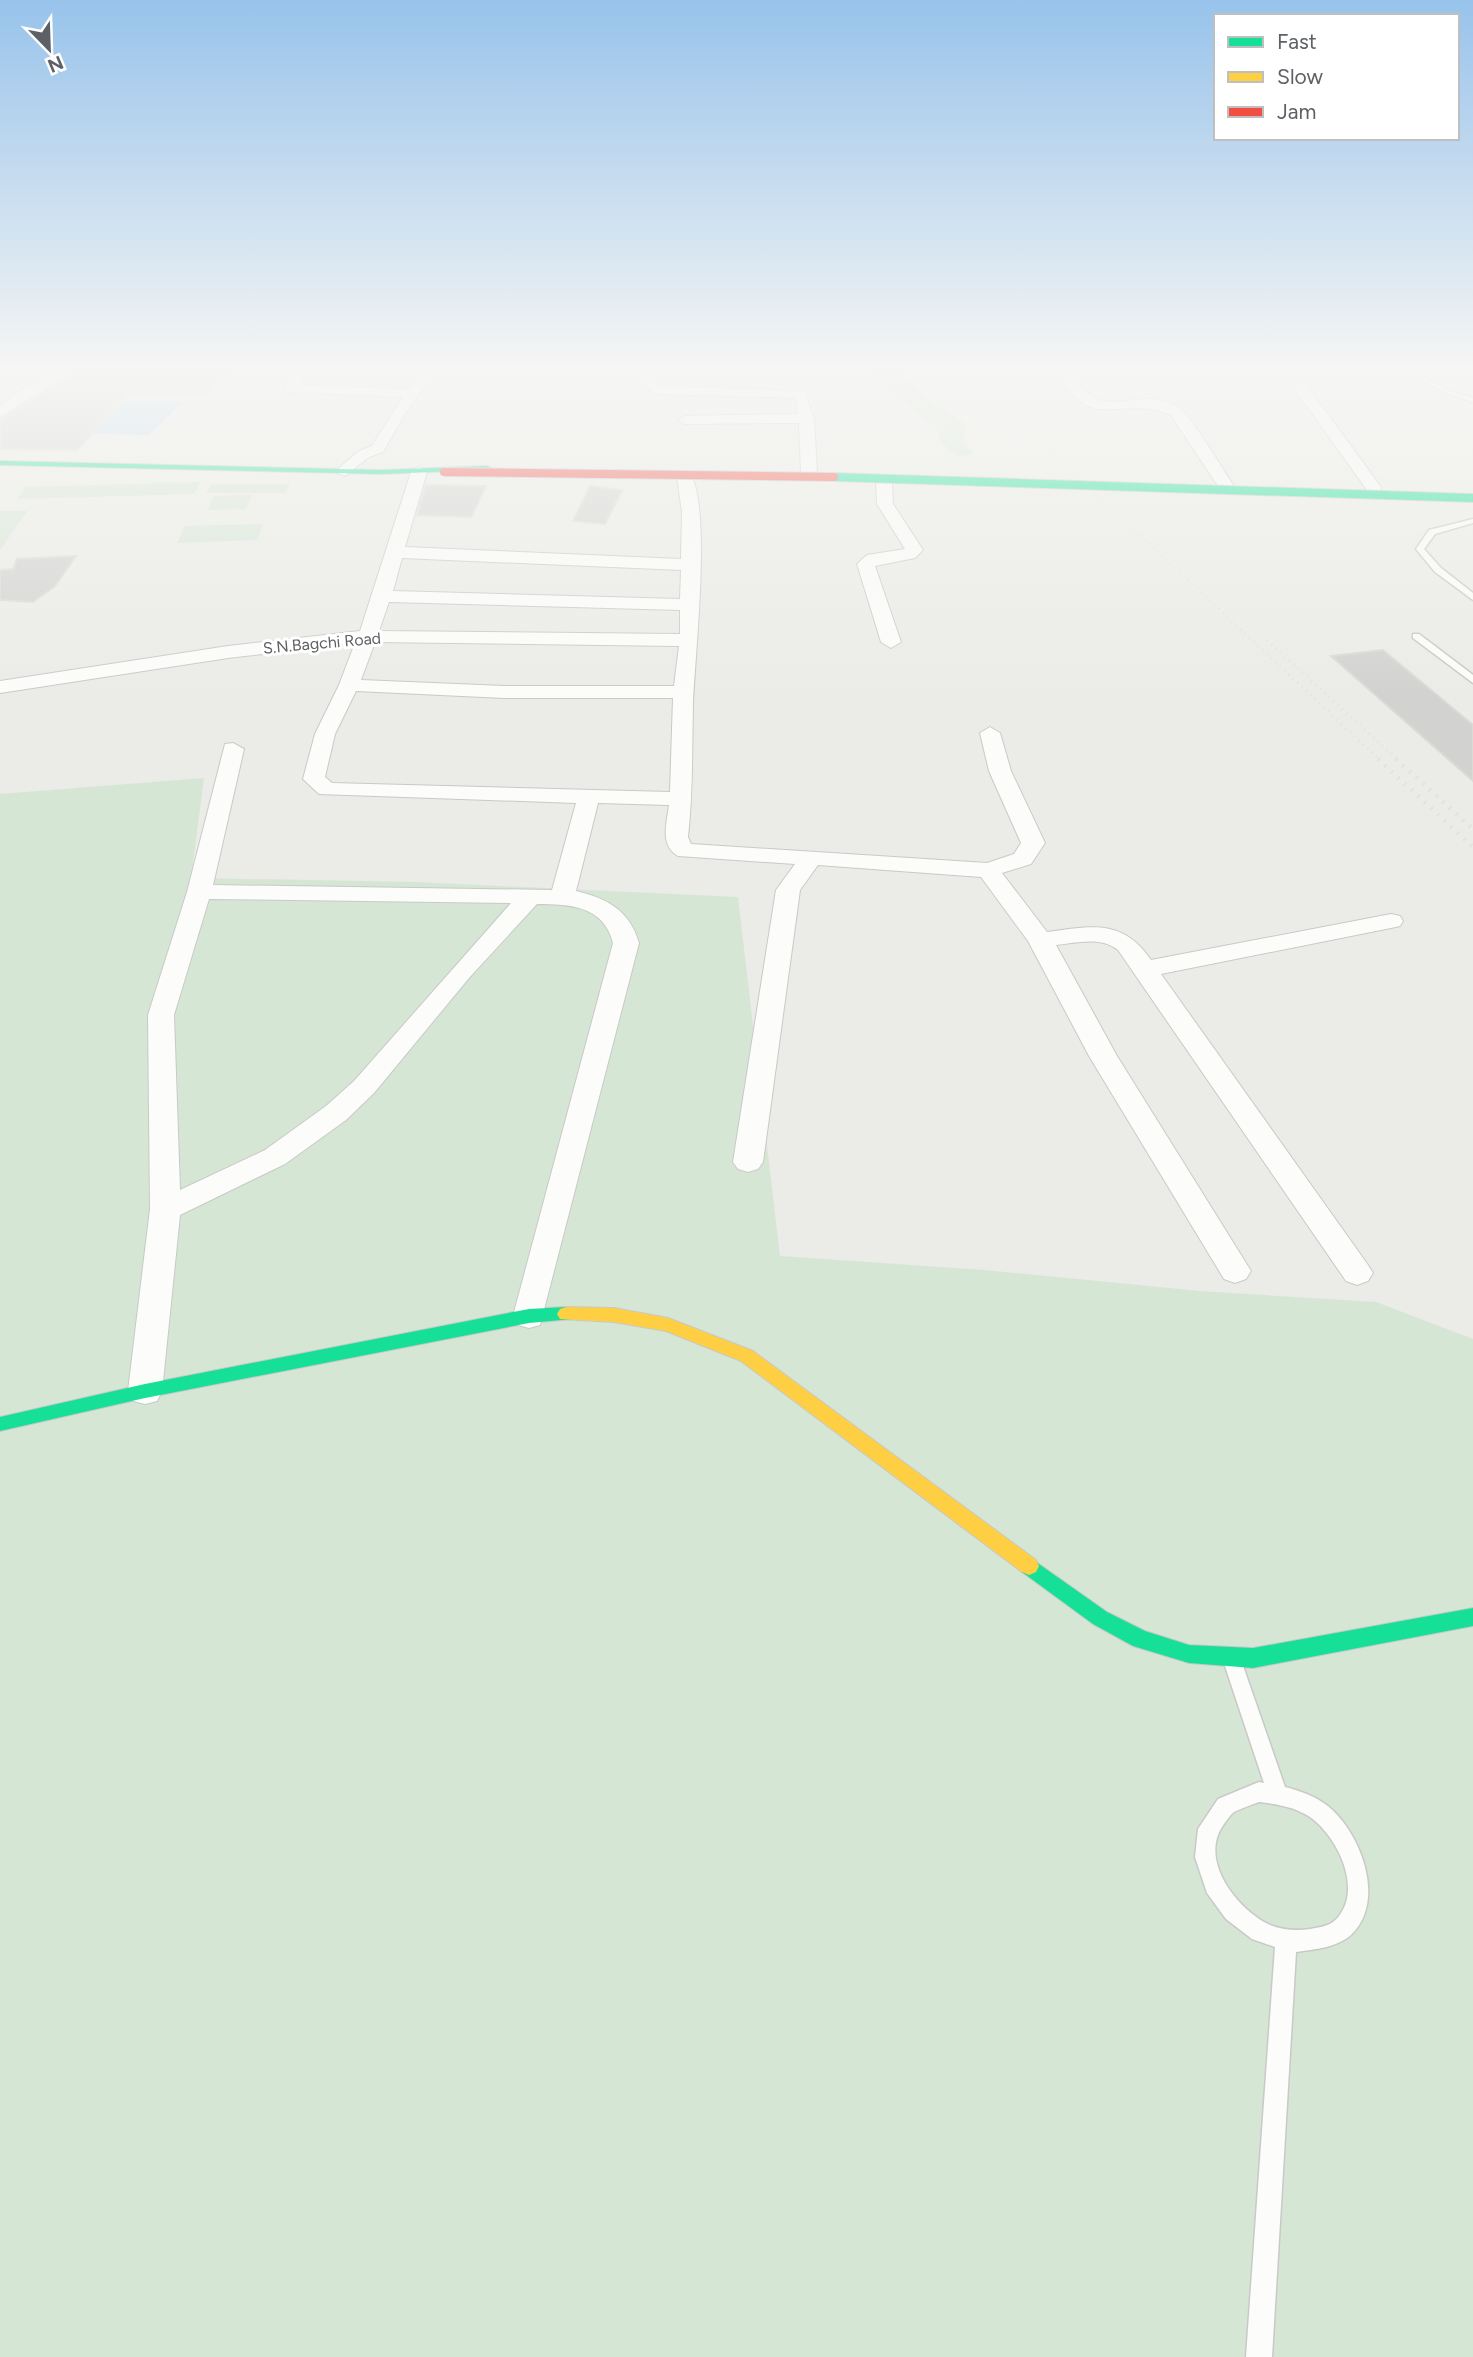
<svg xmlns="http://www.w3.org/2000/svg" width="1473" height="2357" viewBox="0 0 1473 2357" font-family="Figtree,sans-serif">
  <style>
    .green { fill: #d6e6d5 }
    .water { fill: #c0daf0 }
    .building { fill: #d2d2d0; stroke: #dadad6; stroke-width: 2 }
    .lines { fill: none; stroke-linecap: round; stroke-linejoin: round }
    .lane-casing { stroke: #c9c9c8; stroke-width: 3 }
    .street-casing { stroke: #c9c9c8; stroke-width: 2 }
    .fast-casing { stroke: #c8c9c8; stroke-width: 2 }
    .slow-casing { stroke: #c8c9c8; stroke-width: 2 }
    .lane { fill: #fcfcfb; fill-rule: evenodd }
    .street { fill: #fcfcfb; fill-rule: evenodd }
    .fast { fill: #16e098; fill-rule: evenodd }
    .slow { fill: #ffcf43; fill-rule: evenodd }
    .rail-far2 { stroke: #e2e2e2; stroke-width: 2.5; stroke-dasharray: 1 4.5; stroke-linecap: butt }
    .rail-far1 { stroke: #e2e2e2; stroke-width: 3.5; stroke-dasharray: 1 5; stroke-linecap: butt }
    .rail { stroke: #e2e2e2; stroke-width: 4.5; stroke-dasharray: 2 7; stroke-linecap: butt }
    .fast-bridge-casing { stroke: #c8c9c8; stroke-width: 10; stroke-linecap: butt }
    .jam-bridge-casing { stroke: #c8c9c8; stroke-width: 10; stroke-linecap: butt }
    .fast-bridge { stroke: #16e098; stroke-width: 8 }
    .jam-bridge { stroke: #f24e42; stroke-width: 8 }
    .labels { text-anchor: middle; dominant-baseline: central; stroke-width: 6; stroke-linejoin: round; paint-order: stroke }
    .far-street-label { font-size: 16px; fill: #5d6064; stroke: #fff }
  </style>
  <rect width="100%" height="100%" fill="#ebebe7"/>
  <g class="green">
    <path d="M870,365H925L928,368L900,371L930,402L967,425L962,440L973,454L958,456L941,443L937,428C915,413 898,394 874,379Z"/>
    <polygon points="201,482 194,494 18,499 25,487"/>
    <polygon points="212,484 290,484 285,493 206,493"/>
    <polygon points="252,495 246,509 207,510 214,496"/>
    <polygon points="0,511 27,511 0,550"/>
    <polygon points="263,524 257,540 177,543 185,526"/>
    <polygon points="204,778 191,878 416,882 738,897 780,1256 984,1270 1200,1291 1376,1302 1473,1339 1473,2357 0,2357 0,794"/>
  </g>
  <polygon class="water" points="73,400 184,401 149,435 34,432"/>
  <g class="building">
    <polygon points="87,365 246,365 204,395 129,393 77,450 1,449 0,420"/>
    <polygon points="426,485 486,486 471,517 417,515"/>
    <polygon points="590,486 622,490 605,524 573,521"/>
    <polygon points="76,556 55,586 33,602 0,600 0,570 13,569 17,559"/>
    <polygon points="1383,650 1473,725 1473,781 1331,656"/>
  </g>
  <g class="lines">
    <g class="lane-casing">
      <g id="lane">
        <polygon points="1395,365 1403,365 1450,391 1473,398 1473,402 1446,393"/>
        <polygon points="1473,519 1473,523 1435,534 1424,549 1441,568 1473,593 1473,600 1435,572 1416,549 1429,530"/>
        <polygon points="1413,634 1419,634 1473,675 1473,683 1413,638"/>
        <path d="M1233,1654L1240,1657L1242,1663L1285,1787C1301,1791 1317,1797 1329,1807C1361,1834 1386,1900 1352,1934C1337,1948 1315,1949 1296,1952L1272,2357H1246L1275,1947L1252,1939L1226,1919L1207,1893L1195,1857L1198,1829L1218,1799L1259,1782L1264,1783L1224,1663L1226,1657ZM1259,1802C1277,1804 1295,1807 1310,1817C1337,1836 1362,1887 1339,1916C1332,1926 1321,1927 1310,1929C1294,1931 1278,1930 1264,1922C1233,1904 1199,1858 1224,1824C1227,1820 1230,1815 1234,1812C1242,1808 1251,1805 1259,1802Z"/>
      </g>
    </g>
    <g class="street-casing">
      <g id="street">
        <polygon points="66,365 84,365 0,417 0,406 22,389"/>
        <polygon points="296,365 310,365 298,385 409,389 426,365 440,365 404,415 383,452 369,457 345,476 339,474 339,468 359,451 372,446 403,397 287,392 284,383"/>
        <polygon points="632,365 794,366 794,372 789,373 664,370 656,383 660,386 804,391 814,418 817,473 809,478 801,473 799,423 685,424 678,420 685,416 797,414 796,398 656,394 642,384 651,369"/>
        <path d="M1053,365H1067C1103,433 1130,381 1178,407C1190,414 1224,471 1234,486L1226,491L1220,489L1170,414C1113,394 1091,438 1053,365Z"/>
        <polygon points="1299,381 1304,382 1381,487 1381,493 1369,493 1292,385"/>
        <path d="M419,467L427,472L405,547L681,559L682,512L677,478L685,473L691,475C711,511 695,656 693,703C692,748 693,792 688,837L691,844L987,863L1014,854L1021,843L989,771L980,733L990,727L1000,733L1011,771L1045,843L1031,864L1002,873L1047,932C1091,926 1123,918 1151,960L1391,914L1400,916L1403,921L1400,926L1391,928L1161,974L1368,1265L1373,1273L1368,1281L1357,1285L1346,1281L1118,950C1101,936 1076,943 1056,945L1117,1056L1251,1271L1246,1279L1235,1283L1224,1279L1089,1056L1028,941L981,877L818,865L800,890L763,1162L758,1169L748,1172L738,1169L733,1162L776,890L795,864L678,856C659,845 667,823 669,805L598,803L576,891C607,898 630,911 639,943L540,1325L529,1328L518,1325L513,1316L613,943C604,906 570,904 537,904L469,978L374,1093L346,1120L285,1164L180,1215L162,1391L157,1401L145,1404L133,1401L128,1391L150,1209L148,1015L187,892L225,744L233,743L244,749L213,885L552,890L576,803L319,794L303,779L315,734L339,685L355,643L228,658L0,693V681L228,646L360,631L411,472ZM402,558L681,570L680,599L393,591ZM389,602L680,610V634L379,631ZM375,642L679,646L674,686H504L361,680ZM356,691L504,698H673L670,792L332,783L325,777L335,734ZM209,899L511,903L354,1081L326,1106L265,1150L180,1190L174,1015Z"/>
        <polygon points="884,478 892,483 893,504 923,550 915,558 875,566 901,642 891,648 881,642 857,564 867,555 905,549 877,504 876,483"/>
      </g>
    </g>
    <g class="fast-casing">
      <g id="fast">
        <polygon points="0,461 382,470 487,466 491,468 487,470 382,474 0,465"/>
        <polygon points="566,1307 572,1309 575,1314 572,1319 529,1323 145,1398 0,1431 0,1417 145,1384 529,1309"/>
        <polygon points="1029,1557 1107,1612 1145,1631 1189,1645 1253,1648 1473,1608 1473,1626 1253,1668 1189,1663 1133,1646 1093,1624 1022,1572 1019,1566 1022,1560"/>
      </g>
    </g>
    <g class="slow-casing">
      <polygon id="slow" points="566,1307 614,1308 668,1318 753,1351 1036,1560 1039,1566 1036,1572 1029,1575 1022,1572 741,1361 666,1331 614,1322 560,1319 557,1314 560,1309"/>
    </g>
    <use href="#lane" class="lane"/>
    <use href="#street" class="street"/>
    <use href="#fast" class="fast"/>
    <use href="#slow" class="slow"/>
    <polyline class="rail-far2" points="957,365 1145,541"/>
    <g class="rail-far1">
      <polyline points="1144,539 1380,760"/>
      <polyline points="1267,640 1398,760"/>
    </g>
    <g class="rail">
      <polyline points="1378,759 1473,847"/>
      <polyline points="1396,759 1473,829"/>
    </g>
    <g class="fast-bridge-casing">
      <polyline id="fast-bridge" points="834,477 1473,498"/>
    </g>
    <g class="jam-bridge-casing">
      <polyline id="jam-bridge" points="444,472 834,477"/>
    </g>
    <use href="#fast-bridge" class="fast-bridge"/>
    <use href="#jam-bridge" class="jam-bridge"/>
  </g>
  <linearGradient id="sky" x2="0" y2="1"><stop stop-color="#98c3eb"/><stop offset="0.53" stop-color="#f6f6f4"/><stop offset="1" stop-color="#f6f6f4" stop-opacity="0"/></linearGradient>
  <rect width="1473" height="695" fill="url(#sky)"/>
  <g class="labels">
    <g class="far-street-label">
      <text transform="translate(322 643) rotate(-5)">S.N.Bagchi Road</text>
    </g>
  </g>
  <rect x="1214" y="14" width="245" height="126" fill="#ffffff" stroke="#bebfc1" stroke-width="2"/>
  <rect x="1228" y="37" width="35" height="10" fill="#16e098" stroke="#bebfc1" stroke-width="2"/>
  <text x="1277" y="49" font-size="21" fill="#5d6064">Fast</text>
  <rect x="1228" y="72" width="35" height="10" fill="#ffcf43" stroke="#bebfc1" stroke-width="2"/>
  <text x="1277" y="84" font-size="21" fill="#5d6064">Slow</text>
  <rect x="1228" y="107" width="35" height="10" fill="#f24e42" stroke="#bebfc1" stroke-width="2"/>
  <text x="1277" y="119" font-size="21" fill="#5d6064">Jam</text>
  <g transform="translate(49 49) rotate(157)" stroke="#ffffff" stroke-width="5" paint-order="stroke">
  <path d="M0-5L12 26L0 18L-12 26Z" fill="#5d6064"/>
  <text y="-10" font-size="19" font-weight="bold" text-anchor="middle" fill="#5d6064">N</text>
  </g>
</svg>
